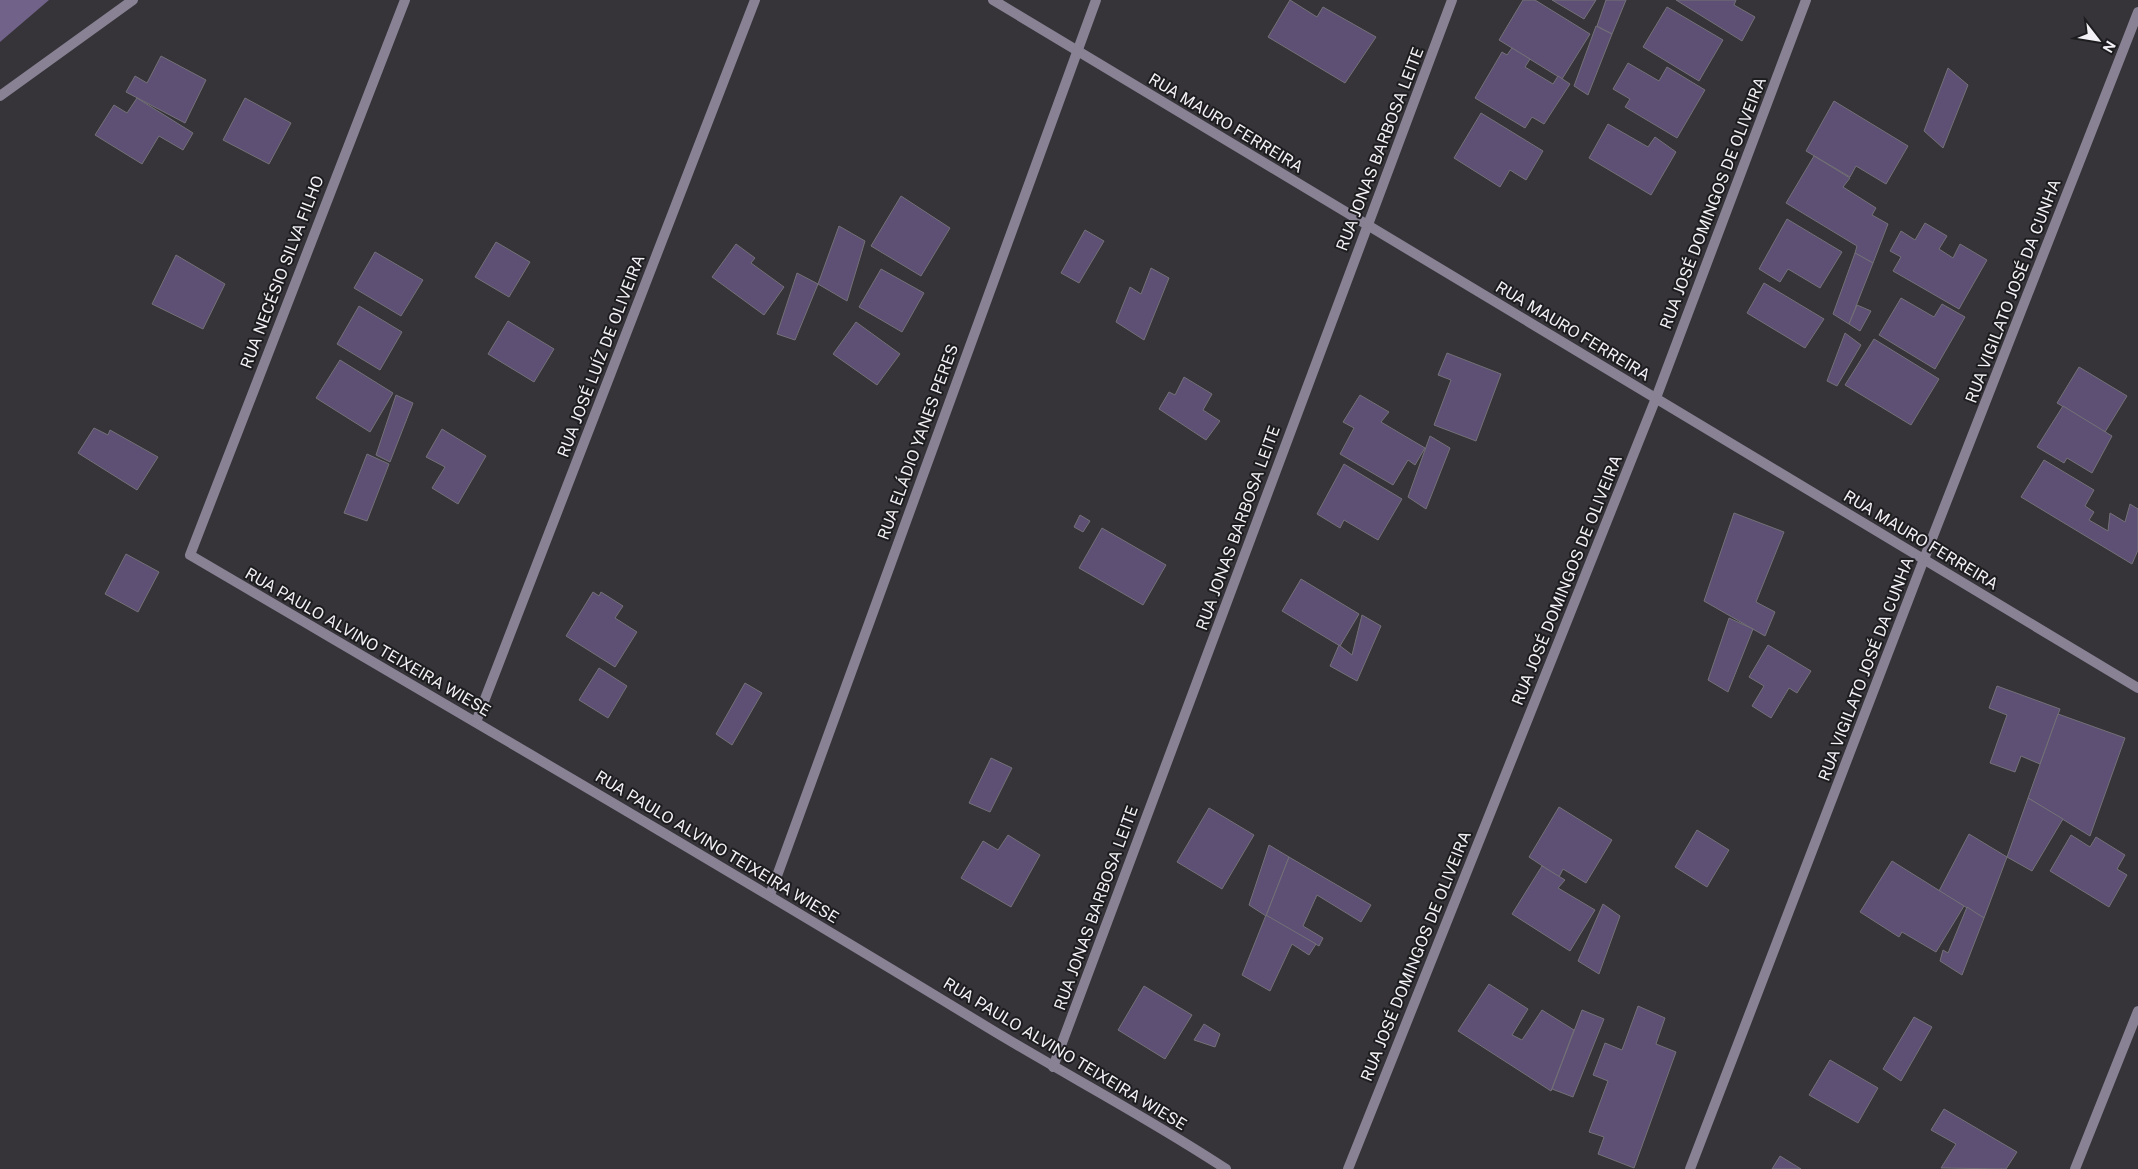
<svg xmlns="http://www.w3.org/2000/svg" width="2138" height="1169" viewBox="0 0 2138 1169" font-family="'Public Sans',sans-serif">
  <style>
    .forest { fill: #706288 }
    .building { fill: #5e5075; stroke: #737177 }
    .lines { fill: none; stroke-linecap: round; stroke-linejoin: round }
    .street { stroke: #888294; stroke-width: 10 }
    .labels { text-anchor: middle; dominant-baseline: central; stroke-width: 4; stroke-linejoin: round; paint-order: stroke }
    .street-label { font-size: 16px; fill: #f3f1f5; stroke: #1d1c1f }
  </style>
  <rect width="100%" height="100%" fill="#363439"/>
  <polygon class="forest" points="0,0 49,0 0,42"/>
  <g class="building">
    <polygon points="1290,0 1317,17 1323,7 1376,37 1345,83 1268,37"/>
    <polygon points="1523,0 1535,0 1590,34 1562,79 1499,40"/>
    <polygon points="1552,0 1596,0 1584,19"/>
    <polygon points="1606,0 1626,0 1612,34 1597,26"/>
    <polygon points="1676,0 1736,0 1734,5 1755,17 1742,41"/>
    <polygon points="1667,7 1723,40 1699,81 1643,47"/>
    <polygon points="1596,26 1612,34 1588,95 1574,86"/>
    <polygon points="1512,48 1530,59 1525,67 1553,84 1558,76 1570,84 1544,124 1532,117 1525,128 1475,98 1502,52 1507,55"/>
    <polygon points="161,56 206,80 185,123 126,92 135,76 147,83"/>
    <polygon points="1628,63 1659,81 1667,67 1705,90 1677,138 1625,107 1630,99 1613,89"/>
    <polygon points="1948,68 1968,85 1943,148 1924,131"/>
    <polygon points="137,98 193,133 183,150 159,136 142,164 95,135 114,105 127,113"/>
    <polygon points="245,98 291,123 269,164 223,140"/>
    <polygon points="1834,101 1908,146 1886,184 1856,166 1850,177 1806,151"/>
    <polygon points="1481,113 1543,151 1526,180 1510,170 1500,187 1454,158"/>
    <polygon points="1608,124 1648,147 1655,137 1676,152 1651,195 1589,158"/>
    <polygon points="1814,156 1850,178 1843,187 1876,208 1872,215 1888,224 1873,263 1855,253 1857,246 1786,203"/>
    <polygon points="901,196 950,228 921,276 871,246"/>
    <polygon points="1787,219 1842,252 1820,288 1788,269 1780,282 1759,269"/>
    <polygon points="1925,223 1947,236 1939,249 1953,258 1960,244 1987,260 1959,309 1893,271 1901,257 1890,251 1901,231 1915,240"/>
    <polygon points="839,226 865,241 847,301 818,284"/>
    <polygon points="1085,230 1104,241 1079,283 1061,273"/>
    <polygon points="496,242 530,262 509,297 475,277"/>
    <polygon points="736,244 755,258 751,263 784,287 764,315 712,277"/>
    <polygon points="375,252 423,280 401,316 354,288"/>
    <polygon points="1855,253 1873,263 1849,324 1833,314"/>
    <polygon points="176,255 225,284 203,329 152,304"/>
    <polygon points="1151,268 1169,278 1144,340 1116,322 1130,287 1141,294"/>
    <polygon points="881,269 924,293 902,332 859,307"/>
    <polygon points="797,273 818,284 795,340 777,334"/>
    <polygon points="1764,283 1824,319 1805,348 1747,313"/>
    <polygon points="1901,298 1934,317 1942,304 1965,317 1935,369 1879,335"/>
    <polygon points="1857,305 1871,311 1860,331 1849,324"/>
    <polygon points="359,306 402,332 380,370 337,344"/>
    <polygon points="508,321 554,349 534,382 488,354"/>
    <polygon points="856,322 900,354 877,385 833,354"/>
    <polygon points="1845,333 1861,345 1837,386 1827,381"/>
    <polygon points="1874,339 1939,379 1911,425 1845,385"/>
    <polygon points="1447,353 1501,374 1476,441 1434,425 1451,380 1438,375"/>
    <polygon points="340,360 393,393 370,432 316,398"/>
    <polygon points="2079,367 2127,396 2105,432 2057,403"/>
    <polygon points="1184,377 1212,394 1203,410 1220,421 1206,440 1159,409 1169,392 1175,395"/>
    <polygon points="396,395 413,403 390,462 376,455"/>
    <polygon points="1360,395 1389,412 1381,422 1425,448 1415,465 1408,460 1393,485 1340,454 1354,428 1343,422"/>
    <polygon points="2063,406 2112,436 2092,473 2067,458 2064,463 2037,447"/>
    <polygon points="94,428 108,435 110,430 158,457 137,490 78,453"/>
    <polygon points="442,429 486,456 458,504 432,488 445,467 426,457"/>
    <polygon points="1430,436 1450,448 1426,509 1408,497"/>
    <polygon points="367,454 389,464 367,521 344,513"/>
    <polygon points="2044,460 2094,490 2085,506 2094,512 2089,520 2108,531 2110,513 2125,522 2130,504 2138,509 2138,550 2132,564 2021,497"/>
    <polygon points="1344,464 1402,499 1378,540 1344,520 1340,528 1317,514"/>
    <polygon points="1734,513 1784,532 1756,602 1775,612 1765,636 1704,601"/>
    <polygon points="1080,515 1090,521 1083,532 1074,527"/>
    <polygon points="1102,528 1166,565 1143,605 1079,568"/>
    <polygon points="126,554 159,572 138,612 105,594"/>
    <polygon points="1301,579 1359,614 1340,646 1282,611"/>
    <polygon points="593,592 599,596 601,592 623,606 615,618 637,632 615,667 566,636"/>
    <polygon points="1362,615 1381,626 1357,681 1330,666 1339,645 1352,655"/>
    <polygon points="1729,618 1753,629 1728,692 1708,680"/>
    <polygon points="1768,645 1811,671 1797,693 1789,688 1771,718 1752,706 1764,686 1749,677"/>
    <polygon points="599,668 627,686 608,718 579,700"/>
    <polygon points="745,683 762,693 732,745 716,734"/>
    <polygon points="1997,686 2060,709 2040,764 2021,756 2015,772 1990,763 2007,715 1989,708"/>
    <polygon points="2058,714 2125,738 2090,836 2028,798"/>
    <polygon points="991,758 1012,768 990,812 969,803"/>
    <polygon points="2028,798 2063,819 2032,871 2007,857"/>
    <polygon points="1559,807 1612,840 1586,883 1563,869 1559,877 1529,857"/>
    <polygon points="1209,808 1254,835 1222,889 1177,862"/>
    <polygon points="1697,830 1729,850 1707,887 1675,867"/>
    <polygon points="1969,834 2007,857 1984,918 1939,891"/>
    <polygon points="1008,835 1040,855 1011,907 961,878 983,841 998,850"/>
    <polygon points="2071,835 2090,847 2096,837 2125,855 2117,869 2127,875 2109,907 2050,871"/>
    <polygon points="1269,845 1289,857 1266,916 1249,905"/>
    <polygon points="1289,857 1371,905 1361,922 1317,895 1303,926 1323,938 1319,946 1266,916"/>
    <polygon points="1892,861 1964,906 1936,952 1902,932 1899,937 1860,912"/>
    <polygon points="1542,866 1565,880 1558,888 1595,910 1570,951 1512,914"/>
    <polygon points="1603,904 1620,916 1599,974 1578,961"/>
    <polygon points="1967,907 1984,918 1962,975 1940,961 1943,950 1948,953"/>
    <polygon points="1266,915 1316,944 1309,955 1292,944 1270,991 1242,975"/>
    <polygon points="1489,984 1528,1009 1512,1035 1522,1040 1542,1010 1574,1030 1551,1091 1458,1031"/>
    <polygon points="1144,986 1192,1015 1165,1059 1118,1030"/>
    <polygon points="1638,1006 1665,1018 1656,1044 1676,1052 1634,1168 1598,1154 1604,1137 1589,1132 1608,1081 1593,1075 1605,1043 1622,1050"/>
    <polygon points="1582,1010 1604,1019 1573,1097 1552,1089"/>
    <polygon points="1914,1017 1932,1027 1901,1081 1883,1069"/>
    <polygon points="1204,1024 1220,1034 1215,1047 1194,1040"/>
    <polygon points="1830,1060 1878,1088 1858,1123 1809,1095"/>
    <polygon points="1944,1109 2017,1152 2006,1169 1941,1168 1956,1144 1931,1130"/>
    <polygon points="1780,1156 1801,1169 1772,1169"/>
  </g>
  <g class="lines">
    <g class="street">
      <path d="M405,0L190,555C456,711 723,866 987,1027C1066,1075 1149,1118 1226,1169"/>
      <polyline points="993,0 2138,688"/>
      <polyline points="0,96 133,0"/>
      <polyline points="476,722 755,0"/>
      <polyline points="770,895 1096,0"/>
      <polyline points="1053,1067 1452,0"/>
      <polyline points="1348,1169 1656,398 1806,0"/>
      <polyline points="1690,1169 1924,559 2138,12"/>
      <polyline points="2075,1169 2138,1011"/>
    </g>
  </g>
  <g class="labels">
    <g class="street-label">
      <text transform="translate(1226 123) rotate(31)">RUA MAURO FERREIRA</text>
      <text transform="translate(1380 149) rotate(-69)">RUA JONAS BARBOSA LEITE</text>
      <text transform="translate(1713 203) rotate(-69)">RUA JOSÉ DOMINGOS DE OLIVEIRA</text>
      <text transform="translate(282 272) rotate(-69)">RUA NECÉSIO SILVA FILHO</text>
      <text transform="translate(2013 291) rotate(-69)">RUA VIGILATO JOSÉ DA CUNHA</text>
      <text transform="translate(1573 331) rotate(31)">RUA MAURO FERREIRA</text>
      <text transform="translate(601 356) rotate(-69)">RUA JOSÉ LUÍZ DE OLIVEIRA</text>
      <text transform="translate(918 442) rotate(-70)">RUA ELÁDIO YANES PERES</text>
      <text transform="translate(1238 528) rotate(-70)">RUA JONAS BARBOSA LEITE</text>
      <text transform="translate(1921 540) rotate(31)">RUA MAURO FERREIRA</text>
      <text transform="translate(1567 580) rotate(-68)">RUA JOSÉ DOMINGOS DE OLIVEIRA</text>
      <text transform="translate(368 642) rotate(30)">RUA PAULO ALVINO TEIXEIRA WIESE</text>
      <text transform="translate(1866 669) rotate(-69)">RUA VIGILATO JOSÉ DA CUNHA</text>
      <text transform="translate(717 847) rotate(31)">RUA PAULO ALVINO TEIXEIRA WIESE</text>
      <text transform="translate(1096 908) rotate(-70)">RUA JONAS BARBOSA LEITE</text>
      <text transform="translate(1416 956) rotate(-68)">RUA JOSÉ DOMINGOS DE OLIVEIRA</text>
      <text transform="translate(1065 1054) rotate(31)">RUA PAULO ALVINO TEIXEIRA WIESE</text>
    </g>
  </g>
  <g transform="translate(2098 40) rotate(121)" stroke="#1d1c1f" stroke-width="4" paint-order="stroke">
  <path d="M0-4L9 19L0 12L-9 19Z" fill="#f3f1f5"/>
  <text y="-8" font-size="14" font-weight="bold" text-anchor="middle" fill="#f3f1f5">N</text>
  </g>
</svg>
